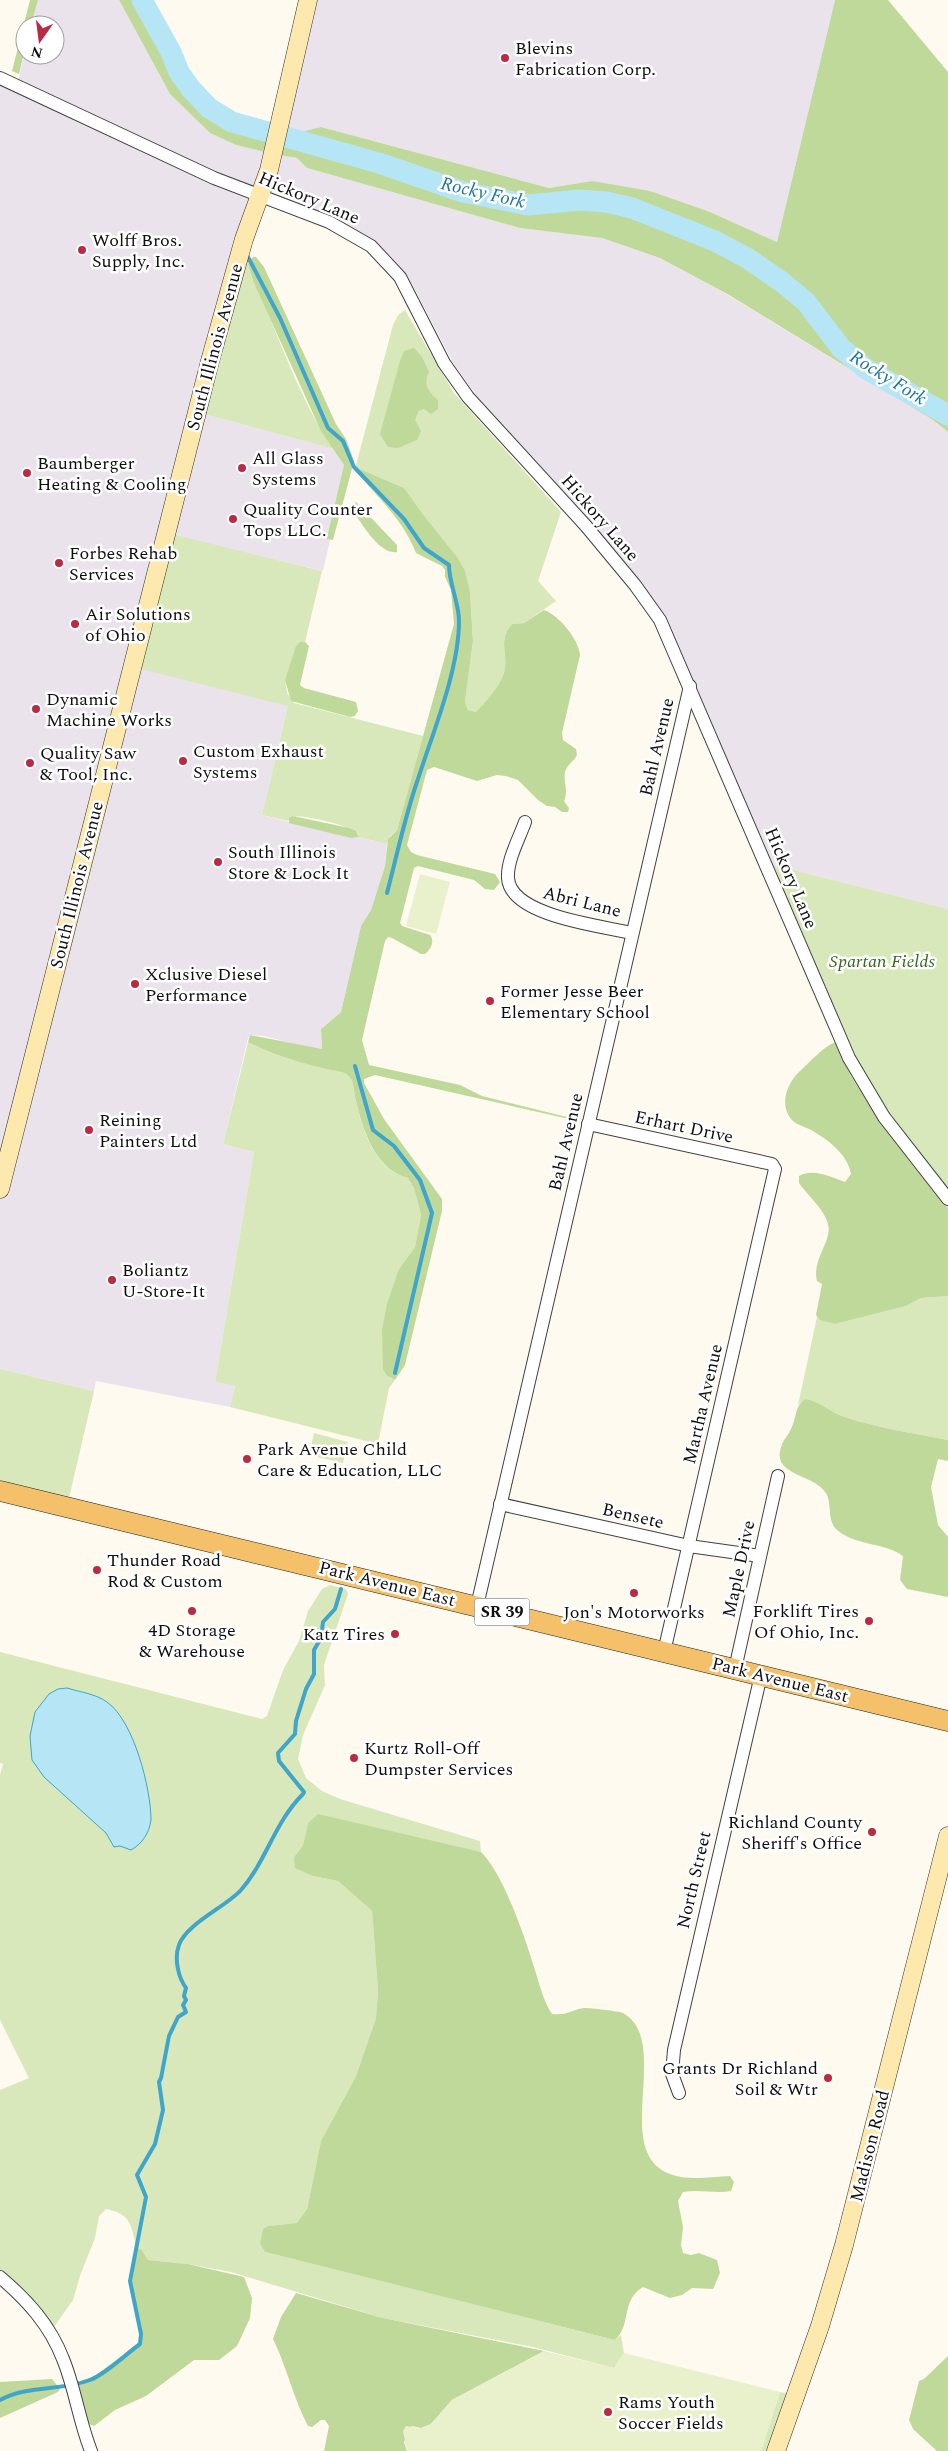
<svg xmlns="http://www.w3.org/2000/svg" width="948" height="2451" viewBox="0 0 948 2451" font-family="Spectral,serif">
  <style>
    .industrial { fill: #eae3ec }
    .green { fill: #d8e8ba; fill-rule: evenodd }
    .forest { fill: #bfd99a }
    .pitch { fill: #e8f0cc }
    .water { fill: #b6e6f5; stroke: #3fa5ca }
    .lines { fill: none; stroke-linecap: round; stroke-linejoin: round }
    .stream { stroke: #3fa5ca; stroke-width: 4 }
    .river { stroke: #b6e6f5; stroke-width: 21 }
    .street-casing { stroke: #414141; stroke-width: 14 }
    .secondary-casing { stroke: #303030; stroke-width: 19 }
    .primary-casing { stroke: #1f1f1f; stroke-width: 21 }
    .street { stroke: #fff; stroke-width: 12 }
    .secondary { stroke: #fde9ad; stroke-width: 18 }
    .primary { stroke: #f5c06a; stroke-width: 20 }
    .poi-dot { fill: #bb2a44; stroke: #fff; stroke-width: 2 }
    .labels { text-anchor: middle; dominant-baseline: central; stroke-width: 5; stroke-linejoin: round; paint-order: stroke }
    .shield { fill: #fff; stroke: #565656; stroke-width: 1 }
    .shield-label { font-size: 16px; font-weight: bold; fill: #0e0e0e }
    .poi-label { font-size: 18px; fill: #0e0e0e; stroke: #fff; text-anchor: start }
    .street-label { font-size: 18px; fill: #0e0e0e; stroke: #fff }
    .park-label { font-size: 18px; font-style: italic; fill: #376520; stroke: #fff }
    .water-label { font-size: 19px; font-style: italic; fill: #1a769d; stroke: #fff }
  </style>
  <rect width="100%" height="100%" fill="#fffaf0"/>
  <g class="industrial">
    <polygon points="38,0 119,0 170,94 210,133 236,145 297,158 307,168 520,228 602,238 660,258 728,295 933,420 948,432 948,909 773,865 677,644 669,625 645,588 482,404 452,361 413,286 397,263 377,243 365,235 344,223 269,189 248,251 204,414 334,449 344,465 343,470 328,533 328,539 330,540 323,571 172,535 288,706 262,815 351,838 359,837 387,844 385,866 371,910 361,926 341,1012 323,1027 321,1032 322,1049 305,1047 264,1036 250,1035 248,1038 223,1144 254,1152 215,1382 235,1386 230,1407 96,1381 94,1391 0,1369 0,83 16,91 25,49 25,55 55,55 55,25 31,25"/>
    <polygon points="316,0 835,0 777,242 710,212 592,181 549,188 321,127 297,133 286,129"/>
  </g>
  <g class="green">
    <path d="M245,258L250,259L248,264L253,281C280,336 298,399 334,449L204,414Z"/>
    <path d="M405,310L454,393L561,512L538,581L556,601L524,623L512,624C497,642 509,655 504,673C499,689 486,701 476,712L468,710L465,702L473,641L470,592L404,488L360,469H355L393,325L398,315ZM425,381L428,391L438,400L419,411L415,420Z"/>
    <path d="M172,534L322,571L305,642H300L285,680L287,693L294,703L423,736L397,830L390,836L387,844L359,837L358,833C340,823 314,817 293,816L288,821L262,815L288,706L138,668Z"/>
    <polygon points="773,865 948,909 948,1190 887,1113 844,1038"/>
    <path d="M248,1042C275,1056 302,1063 331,1069C338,1071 347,1072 351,1079C354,1083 354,1095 356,1101C363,1130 374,1170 408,1178L414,1188L421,1215L415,1247L399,1269L387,1376L395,1380L389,1388L378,1444L230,1407L235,1386L215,1382L254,1152L223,1144Z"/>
    <path d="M948,1296V1440C913,1433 876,1428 842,1416C829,1411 818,1400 805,1399L798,1405L817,1317L835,1324L906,1306L921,1298Z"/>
    <polygon points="0,1369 94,1391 69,1498 0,1481"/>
    <polygon points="314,1433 348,1442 343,1463 309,1455"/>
    <path d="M330,1585L346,1589L348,1594L324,1665L325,1685L303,1735L298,1759L306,1778L322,1791L340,1799L480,1841L481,1852L308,1823L303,1845L294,1857L313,1876L338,1881L372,1911L378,1990L376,2018L356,2076L321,2141L307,2209L298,2223L268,2226L260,2244L265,2252L615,2340L621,2335L624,2353L614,2368L533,2347L383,2318L231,2272L188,2264L148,2260L142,2250L137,2248C130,2225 132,2214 106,2209L99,2216L95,2238L81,2273L73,2300L54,2327L32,2299L0,2270V2090L29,2078L0,2020V1775L3,1764L0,1763V1652L262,1719L267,1716L283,1670L299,1641L308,1611L322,1589Z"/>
    <polygon points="780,2392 789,2394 770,2451 761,2451"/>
  </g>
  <g class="forest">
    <polygon points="30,0 38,0 31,25 25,25 25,49 19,74 12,71"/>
    <path d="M119,0H142C181,70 185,111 270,134L265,152L236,145L210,133L170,94Z"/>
    <polygon points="835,0 888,0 948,72 948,432 933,420 729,295 660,258 602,238 520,228 307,168 297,158 279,155 286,129 297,133 321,127 549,188 592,181 650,191 710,212 777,242"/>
    <polygon points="253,257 256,257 264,267 336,424 346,439 354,461 333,540 327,539 328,533 344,465 321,431 253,281 248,264"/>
    <path d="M414,348L422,357L429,372C423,385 428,391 438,400V409L431,414L424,409L419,411L415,420L421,431L417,440L398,448L388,447L380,434L400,361L404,351Z"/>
    <path d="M360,469L404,488L424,516L457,557L465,571L470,592L473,641L465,702L468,710L476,712C486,701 499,688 504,673C509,654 497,642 512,624L524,623L544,610C559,615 579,640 580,655L562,733L563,740L576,749L577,755C574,761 567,765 565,772C563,782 569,790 564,801L569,808L568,812H562L555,807L547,806L538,800L518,780L506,776L497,775L477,781L434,767L427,770L407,845L411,852L417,855L495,874L500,882L494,890L485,889L474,880L418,866L414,868L400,923L402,926L430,935C435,941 431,949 425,954H421L392,938L388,937L385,941L362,1040L369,1065L460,1085L482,1096L571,1118L569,1119L375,1075L364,1079V1083L384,1119L442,1199V1211L405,1365L395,1380L387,1376L383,1369L382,1330L387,1304L399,1269L415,1247L421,1215L414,1188L408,1178C375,1170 363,1130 356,1101C354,1095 354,1083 351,1079C347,1072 338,1071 331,1070C302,1063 275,1056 248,1042L250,1035L322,1049L321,1029L341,1012L361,926L371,910L385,866L388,839L397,830L454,624L451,590L445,577V570L442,566L416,553C404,522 380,499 358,474L356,471Z"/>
    <path d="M356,502L397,545V552C379,555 362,523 352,510L353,504Z"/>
    <polygon points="300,642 305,642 309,646 300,685 304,688 356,702 358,711 355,716 350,717 291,701 285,680 296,646"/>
    <polygon points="293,816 349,828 356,831 359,837 351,838 289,823 289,818"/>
    <path d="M835,1042L851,1076L878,1119L948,1208V1296L921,1298L906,1306L835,1324L820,1320L816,1315L822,1284L817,1281C811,1258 835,1240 827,1221C822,1207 807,1195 799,1183V1176C813,1168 831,1177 845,1182L851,1174C848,1154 827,1139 811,1130C805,1127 795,1124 791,1119C779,1104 787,1083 800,1071C811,1061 821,1049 835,1042Z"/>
    <path d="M805,1399C818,1400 829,1411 842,1416C876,1428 913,1433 948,1440V1461L938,1459L931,1487L938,1525L948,1537V1597L907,1589L900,1580L903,1556C884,1542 854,1546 836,1529C827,1520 832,1503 826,1493C813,1472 767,1477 783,1442C785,1438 789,1434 791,1429C797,1418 794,1407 805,1399Z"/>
    <path d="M318,1814L481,1852C502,1872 524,1934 533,1964C539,1981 542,1999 552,2014C568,2016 572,2009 585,2008C591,2008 618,2011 623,2013C673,2041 610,2152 670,2174C689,2181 710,2177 730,2176L734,2182L731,2191C715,2194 699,2189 683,2192L678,2201L683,2227L681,2245L683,2253L691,2255L699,2253L717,2260L720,2273L713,2289L692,2288L682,2295L670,2298L643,2287C620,2301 632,2325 615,2340L265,2252L260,2244L263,2229L268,2226L297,2223L307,2209L321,2141L356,2076L376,2018L378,1990L372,1911L338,1881L313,1876L295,1868L294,1857L303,1845L308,1823Z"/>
    <polygon points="137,2248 142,2250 148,2260 188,2264 244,2277 252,2298 250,2318 237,2346 219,2360 194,2360 146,2396 115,2410 94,2426 89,2424 78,2382 95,2376 139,2343 140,2334 129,2280"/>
    <path d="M296,2293L383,2318L544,2351L452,2400L431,2424L421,2428L412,2426L404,2442L407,2451H324L329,2426L325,2420H321L312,2427L308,2426C293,2398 287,2367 273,2339L281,2317Z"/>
    <polygon points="948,2356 948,2451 937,2451 913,2429 909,2420 919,2381 924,2379"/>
    <polygon points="52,2379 60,2389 58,2392 0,2418 0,2382"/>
  </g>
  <g class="pitch">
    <polygon points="420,874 450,882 436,934 406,926"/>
    <polygon points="544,2351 614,2368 624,2353 780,2392 761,2451 407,2451 403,2431 406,2426 421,2428 431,2424 452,2400"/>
  </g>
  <path class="water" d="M67,1688C80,1692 96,1694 107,1702C134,1721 151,1789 151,1820C149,1833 143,1843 131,1850L120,1846L114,1847L106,1833L44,1777L32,1760L30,1736L35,1712L49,1694L58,1689Z"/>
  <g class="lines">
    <g class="stream">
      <polyline points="248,257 280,318 328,428 343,441 354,467"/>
      <path d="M355,468L404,519L424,548L449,565C449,584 459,602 459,621C459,670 433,732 418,779C405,816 397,855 387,893"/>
      <polyline points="355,1066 373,1130 394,1146 420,1180 432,1213 395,1373"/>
      <path d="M0,2400C28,2385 61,2391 90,2380C106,2374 126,2354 140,2344L141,2334L130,2281L146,2197L137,2175L155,2144L163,2110L159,2082L161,2078L169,2036L178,2017L186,2012L183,2005L186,2000L184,1996L186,1988C178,1977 174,1958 179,1945C186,1924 227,1906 241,1890C267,1860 274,1823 303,1794L304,1792L279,1761L278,1753L295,1734L296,1721L306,1689L314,1674V1650L321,1638L323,1622L335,1609L341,1589"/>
    </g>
    <polyline class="river" points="142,0 171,52 179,72 191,89 209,108 232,122 379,163 463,192 528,205 580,200 607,202 632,208 715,241 747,258 782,282 806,302 841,348 866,369 948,415"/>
    <g class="street-casing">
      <g id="street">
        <polyline points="0,78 214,178 329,222 371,246 400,277 444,363 468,397 586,526 635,585 660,620 849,1058 884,1117 948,1199"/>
        <path d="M525,822C519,839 507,860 508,878C510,916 602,926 632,933"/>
        <polyline points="588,1124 772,1164 775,1169 664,1652"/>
        <polyline points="500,1504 689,1546 760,1556"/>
        <polyline points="477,1606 690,686"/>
        <polyline points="735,1669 778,1476"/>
        <polyline points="679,2093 672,2074 674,2050 761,1675"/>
        <path d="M0,2277C27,2300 50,2325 63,2359C75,2388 79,2421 91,2451"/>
      </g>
    </g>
    <g class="secondary-casing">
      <g id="secondary">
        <polyline points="0,1189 210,361 244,239 269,170 308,0"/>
        <polyline points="776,2451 820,2326 844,2245 948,1836"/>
      </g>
    </g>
    <g class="primary-casing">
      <polyline id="primary" points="0,1491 948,1721"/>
    </g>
    <use href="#street" class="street"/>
    <use href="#secondary" class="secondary"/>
    <use href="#primary" class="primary"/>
  </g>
  <g class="poi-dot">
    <circle cx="505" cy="58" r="5"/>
    <circle cx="82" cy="250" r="5"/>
    <circle cx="242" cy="468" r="5"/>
    <circle cx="27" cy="473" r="5"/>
    <circle cx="233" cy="519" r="5"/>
    <circle cx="59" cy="563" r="5"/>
    <circle cx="75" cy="624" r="5"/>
    <circle cx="36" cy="709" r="5"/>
    <circle cx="183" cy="761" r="5"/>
    <circle cx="30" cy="763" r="5"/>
    <circle cx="218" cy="862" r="5"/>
    <circle cx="135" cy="984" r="5"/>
    <circle cx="490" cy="1001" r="5"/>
    <circle cx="89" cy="1130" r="5"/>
    <circle cx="112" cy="1280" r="5"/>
    <circle cx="247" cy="1459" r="5"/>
    <circle cx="97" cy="1570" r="5"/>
    <circle cx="634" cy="1593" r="5"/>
    <circle cx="192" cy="1611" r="5"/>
    <circle cx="869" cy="1621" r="5"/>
    <circle cx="395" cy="1634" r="5"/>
    <circle cx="354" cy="1758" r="5"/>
    <circle cx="872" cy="1832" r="5"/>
    <circle cx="828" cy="2078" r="5"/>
    <circle cx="608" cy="2412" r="5"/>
  </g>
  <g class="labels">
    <rect class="shield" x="474.5" y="1598.5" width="55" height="27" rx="4"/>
    <g class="shield-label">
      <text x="502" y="1612">SR 39</text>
    </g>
    <g class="poi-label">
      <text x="515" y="48">Blevins<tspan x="515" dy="21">Fabrication Corp.</tspan></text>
      <text x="92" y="240">Wolff Bros.<tspan x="92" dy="21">Supply, Inc.</tspan></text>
      <text x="252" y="458">All Glass<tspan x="252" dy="21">Systems</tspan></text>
      <text x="37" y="463">Baumberger<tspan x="37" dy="21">Heating &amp; Cooling</tspan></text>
      <text x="243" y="509">Quality Counter<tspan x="243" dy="21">Tops LLC.</tspan></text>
      <text x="69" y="553">Forbes Rehab<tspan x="69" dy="21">Services</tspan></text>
      <text x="85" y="614">Air Solutions<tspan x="85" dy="21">of Ohio</tspan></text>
      <text x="46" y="699">Dynamic<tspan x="46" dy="21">Machine Works</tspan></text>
      <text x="193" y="751">Custom Exhaust<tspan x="193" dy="21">Systems</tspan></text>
      <text x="40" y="753">Quality Saw<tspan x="40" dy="21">&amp; Tool, Inc.</tspan></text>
      <text x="228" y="852">South Illinois<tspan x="228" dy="21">Store &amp; Lock It</tspan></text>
      <text x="145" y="974">Xclusive Diesel<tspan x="145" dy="21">Performance</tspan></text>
      <text x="500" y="991">Former Jesse Beer<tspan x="500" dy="21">Elementary School</tspan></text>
      <text x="99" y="1120">Reining<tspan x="99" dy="21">Painters Ltd</tspan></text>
      <text x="122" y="1270">Boliantz<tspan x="122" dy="21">U-Store-It</tspan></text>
      <text x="257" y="1449">Park Avenue Child<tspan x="257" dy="21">Care &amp; Education, LLC</tspan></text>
      <text x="107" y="1560">Thunder Road<tspan x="107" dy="21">Rod &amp; Custom</tspan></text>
      <text x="859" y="1611" text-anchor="end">Forklift Tires<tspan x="859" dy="21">Of Ohio, Inc.</tspan></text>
      <text x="634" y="1612" text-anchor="middle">Jon's Motorworks</text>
      <text x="192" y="1630" text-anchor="middle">4D Storage<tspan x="192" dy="21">&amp; Warehouse</tspan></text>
      <text x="385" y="1634" text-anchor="end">Katz Tires</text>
      <text x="364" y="1748">Kurtz Roll-Off<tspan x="364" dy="21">Dumpster Services</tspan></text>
      <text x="862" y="1822" text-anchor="end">Richland County<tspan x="862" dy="21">Sheriff's Office</tspan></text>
      <text x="818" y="2068" text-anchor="end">Grants Dr Richland<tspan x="818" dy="21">Soil &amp; Wtr</tspan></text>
      <text x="618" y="2402">Rams Youth<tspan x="618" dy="21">Soccer Fields</tspan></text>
    </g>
    <g class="street-label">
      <text transform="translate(309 198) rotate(23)">Hickory Lane</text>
      <text transform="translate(215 347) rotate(-75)">South Illinois Avenue</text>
      <text transform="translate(600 518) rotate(49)">Hickory Lane</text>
      <text transform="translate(657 747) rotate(-77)">Bahl Avenue</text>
      <text transform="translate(791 878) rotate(67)">Hickory Lane</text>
      <text transform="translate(77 885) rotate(-76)">South Illinois Avenue</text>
      <text transform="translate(582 902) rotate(14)">Abri Lane</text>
      <text transform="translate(684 1127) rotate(12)">Erhart Drive</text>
      <text transform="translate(566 1142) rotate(-77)">Bahl Avenue</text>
      <text transform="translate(703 1404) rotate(-77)">Martha Avenue</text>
      <text transform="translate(633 1516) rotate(13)">Bensete</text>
      <text transform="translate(739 1569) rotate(-78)">Maple Drive</text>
      <text transform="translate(387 1584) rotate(14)">Park Avenue East</text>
      <text transform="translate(780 1680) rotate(14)">Park Avenue East</text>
      <text transform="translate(694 1880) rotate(-77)">North Street</text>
      <text transform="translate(870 2146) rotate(-76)">Madison Road</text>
    </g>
    <g class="park-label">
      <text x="882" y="961">Spartan Fields</text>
    </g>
    <g class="water-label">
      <text transform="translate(483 193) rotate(13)">Rocky Fork</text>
      <text transform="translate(888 378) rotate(32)">Rocky Fork</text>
    </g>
  </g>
  <g transform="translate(40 40) rotate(194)"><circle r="24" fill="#ffffff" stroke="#9f9f9f"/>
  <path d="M0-4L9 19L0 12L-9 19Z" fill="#bb2a44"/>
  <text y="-8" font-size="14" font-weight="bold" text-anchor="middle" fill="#0e0e0e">N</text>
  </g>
</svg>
